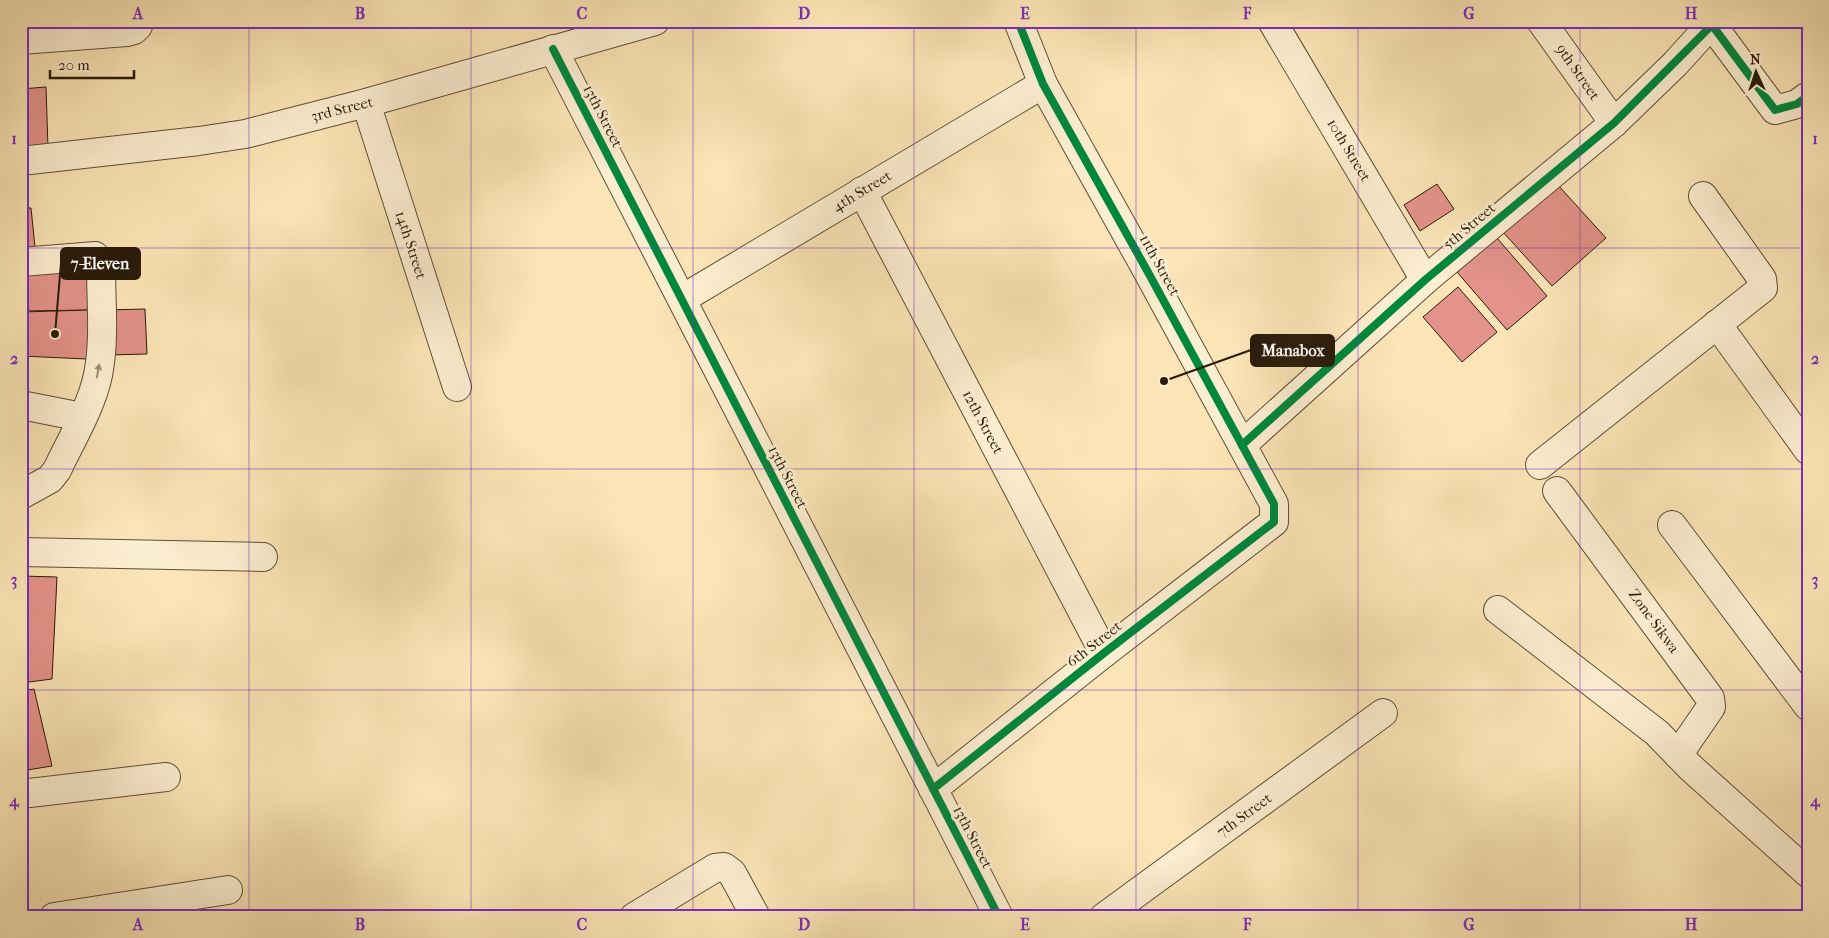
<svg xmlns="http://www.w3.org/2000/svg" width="1829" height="938" viewBox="0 0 1829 938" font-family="'IM FELL French Canon',serif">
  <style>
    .building { fill: #e4938a; stroke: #291b0b }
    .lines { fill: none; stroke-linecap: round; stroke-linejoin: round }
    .minor-casing { stroke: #5e4e36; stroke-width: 30 }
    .minor { stroke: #fceed0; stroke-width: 28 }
    .cycleway-casing { stroke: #fceed0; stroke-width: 11 }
    .cycleway { stroke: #00873e; stroke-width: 8 }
    .oneway { fill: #9d8f77 }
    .grid { fill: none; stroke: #7b2cbf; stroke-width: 1; stroke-opacity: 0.55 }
    .labels { text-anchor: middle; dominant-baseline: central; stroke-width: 5; stroke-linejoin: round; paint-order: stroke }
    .street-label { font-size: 15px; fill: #291b0b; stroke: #fceed0 }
    .leader { fill: none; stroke: #291b0b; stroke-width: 2 }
    .callout-dot { fill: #291b0b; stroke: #fceed0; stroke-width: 2 }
    .callout { fill: #291b0b; stroke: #291b0b; stroke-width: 2 }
    .callout-label { font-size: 16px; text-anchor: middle; font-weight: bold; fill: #fff }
    .neatline { fill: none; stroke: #7b2cbf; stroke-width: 2 }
    .grid-label { font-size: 16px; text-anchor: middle; font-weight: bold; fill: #7b2cbf }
  </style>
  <rect width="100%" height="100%" fill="#fbe5b6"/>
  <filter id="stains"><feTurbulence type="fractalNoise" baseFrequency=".004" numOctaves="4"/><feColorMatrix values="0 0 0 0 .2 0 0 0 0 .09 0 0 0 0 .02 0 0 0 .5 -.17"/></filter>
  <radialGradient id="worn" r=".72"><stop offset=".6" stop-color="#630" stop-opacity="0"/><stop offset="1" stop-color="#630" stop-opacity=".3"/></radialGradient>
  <g class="building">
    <polygon points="46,87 48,148 21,152 21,89"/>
    <polygon points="1437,184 1454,209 1420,231 1404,205"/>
    <polygon points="1557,184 1606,238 1552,286 1503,232"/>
    <polygon points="21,208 31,208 36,257 21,258"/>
    <polygon points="1497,238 1547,296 1507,330 1457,272"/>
    <polygon points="90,261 90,310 21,311 21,267"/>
    <polygon points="1458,287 1497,332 1462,362 1423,317"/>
    <polygon points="145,309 147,354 108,355 106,310"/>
    <polygon points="90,310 87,359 21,356 21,312"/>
    <polygon points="21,576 57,577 52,679 21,683"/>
    <polygon points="34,689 52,766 21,771 21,691"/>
  </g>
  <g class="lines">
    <g class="minor-casing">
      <g id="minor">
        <polyline points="1272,21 1425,280"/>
        <polyline points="1541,21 1614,123"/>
        <polyline points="1712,25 1775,110 1797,104 1808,96"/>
        <polyline points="21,40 127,32 134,30 138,26 137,21"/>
        <polyline points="553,49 999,917"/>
        <polyline points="366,103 457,387"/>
        <polyline points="21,161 199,141 245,134 366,103 655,21"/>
        <polyline points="862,191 1104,653"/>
        <path d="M21,262L95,256L99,260L101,267C101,302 105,340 98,375C91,408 71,440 57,470L50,479L21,495"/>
        <polyline points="682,299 1043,84"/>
        <polyline points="1717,324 1808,450"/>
        <polyline points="21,405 82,417"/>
        <polyline points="1242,445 1425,280 1614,123 1675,64 1714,21"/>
        <polyline points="1540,465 1763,288 1762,279 1703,196"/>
        <polyline points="1557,491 1710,698 1711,707 1678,755"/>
        <polyline points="1672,525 1808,706"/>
        <polyline points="21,552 263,557"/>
        <polyline points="1498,610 1657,733 1690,767 1808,873"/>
        <polyline points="933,789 1104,653 1274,522 1274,504 1149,274 1043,84 1018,21"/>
        <polyline points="21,794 166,777"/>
        <polyline points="54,917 228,890"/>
        <polyline points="634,917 715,868 724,867 732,873 756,917"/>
        <polyline points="1104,917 1383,713"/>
      </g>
    </g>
    <use href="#minor" class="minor"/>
    <g class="cycleway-casing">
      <g id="cycleway">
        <polyline points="553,49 999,917"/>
        <polyline points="1242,445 1425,280 1614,123 1712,25 1775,110 1797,104 1808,96"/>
        <polyline points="933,789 1104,653 1274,522 1274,504 1149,274 1043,84 1018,21"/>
      </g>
    </g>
    <use href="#cycleway" class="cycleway"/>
  </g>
  <defs><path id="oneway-solid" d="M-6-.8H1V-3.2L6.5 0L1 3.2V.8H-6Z" transform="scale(1.25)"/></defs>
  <use class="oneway" href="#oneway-solid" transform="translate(98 371) rotate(-80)"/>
  <path class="grid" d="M249,21V917M471,21V917M693,21V917M914,21V917M1136,21V917M1358,21V917M1580,21V917M21,248H1808M21,469H1808M21,690H1808"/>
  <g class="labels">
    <g class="street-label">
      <text transform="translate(1578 72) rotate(55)">9th Street</text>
      <text transform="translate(342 109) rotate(-14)">3rd Street</text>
      <text transform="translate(603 116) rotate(63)">13th Street</text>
      <text transform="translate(1349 150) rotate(59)">10th Street</text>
      <text transform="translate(862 191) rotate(-31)">4th Street</text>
      <text transform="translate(1469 226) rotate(-40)">5th Street</text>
      <text transform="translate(411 245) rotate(72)">14th Street</text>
      <text transform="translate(1160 265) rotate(61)">11th Street</text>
      <text transform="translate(983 422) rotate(62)">12th Street</text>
      <text transform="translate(788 477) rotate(63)">13th Street</text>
      <text transform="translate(1654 621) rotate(54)">Zone Sikwa</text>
      <text transform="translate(1094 644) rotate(-38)">6th Street</text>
      <text transform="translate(1244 815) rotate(-36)">7th Street</text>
      <text transform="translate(973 837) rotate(63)">13th Street</text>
    </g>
  </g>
  <path class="leader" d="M55 334L61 263M1164 381L1251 350"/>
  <g class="callout-dot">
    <circle cx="55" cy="334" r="5"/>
    <circle cx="1164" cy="381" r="5"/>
  </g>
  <g class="callout">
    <rect x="61" y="248" width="79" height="31" rx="5"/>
    <rect x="1251" y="335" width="83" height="31" rx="5"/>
  </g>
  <g class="callout-label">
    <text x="100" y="269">7-Eleven</text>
    <text x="1293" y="356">Manabox</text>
  </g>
  <rect width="1829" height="938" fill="none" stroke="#fbe5b6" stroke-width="55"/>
  <g transform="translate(1756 72) rotate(357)" stroke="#fceed0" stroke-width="4" paint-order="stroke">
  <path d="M0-4L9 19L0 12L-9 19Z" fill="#291b0b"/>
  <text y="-8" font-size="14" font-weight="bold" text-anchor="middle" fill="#291b0b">N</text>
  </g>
  <path d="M50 70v8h84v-8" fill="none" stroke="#291b0b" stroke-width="2.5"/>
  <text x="58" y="70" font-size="15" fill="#291b0b" stroke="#fceed0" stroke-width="4" paint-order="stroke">20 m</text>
  <rect x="28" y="28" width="1774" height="882" class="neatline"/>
  <g class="grid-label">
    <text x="138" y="19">A</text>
    <text x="360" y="19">B</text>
    <text x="582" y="19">C</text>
    <text x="804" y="19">D</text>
    <text x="1025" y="19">E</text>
    <text x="1247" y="19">F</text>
    <text x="1469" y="19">G</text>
    <text x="1691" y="19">H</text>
    <text x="14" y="144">1</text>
    <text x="1815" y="144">1</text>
    <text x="14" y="364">2</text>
    <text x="1815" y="364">2</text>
    <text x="14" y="585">3</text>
    <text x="1815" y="585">3</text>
    <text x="14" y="806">4</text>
    <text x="1815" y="806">4</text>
    <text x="138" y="930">A</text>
    <text x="360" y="930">B</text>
    <text x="582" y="930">C</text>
    <text x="804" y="930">D</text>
    <text x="1025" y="930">E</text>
    <text x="1247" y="930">F</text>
    <text x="1469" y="930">G</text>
    <text x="1691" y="930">H</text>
  </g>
  <rect width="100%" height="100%" filter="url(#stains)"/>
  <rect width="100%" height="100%" fill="url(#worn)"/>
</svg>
